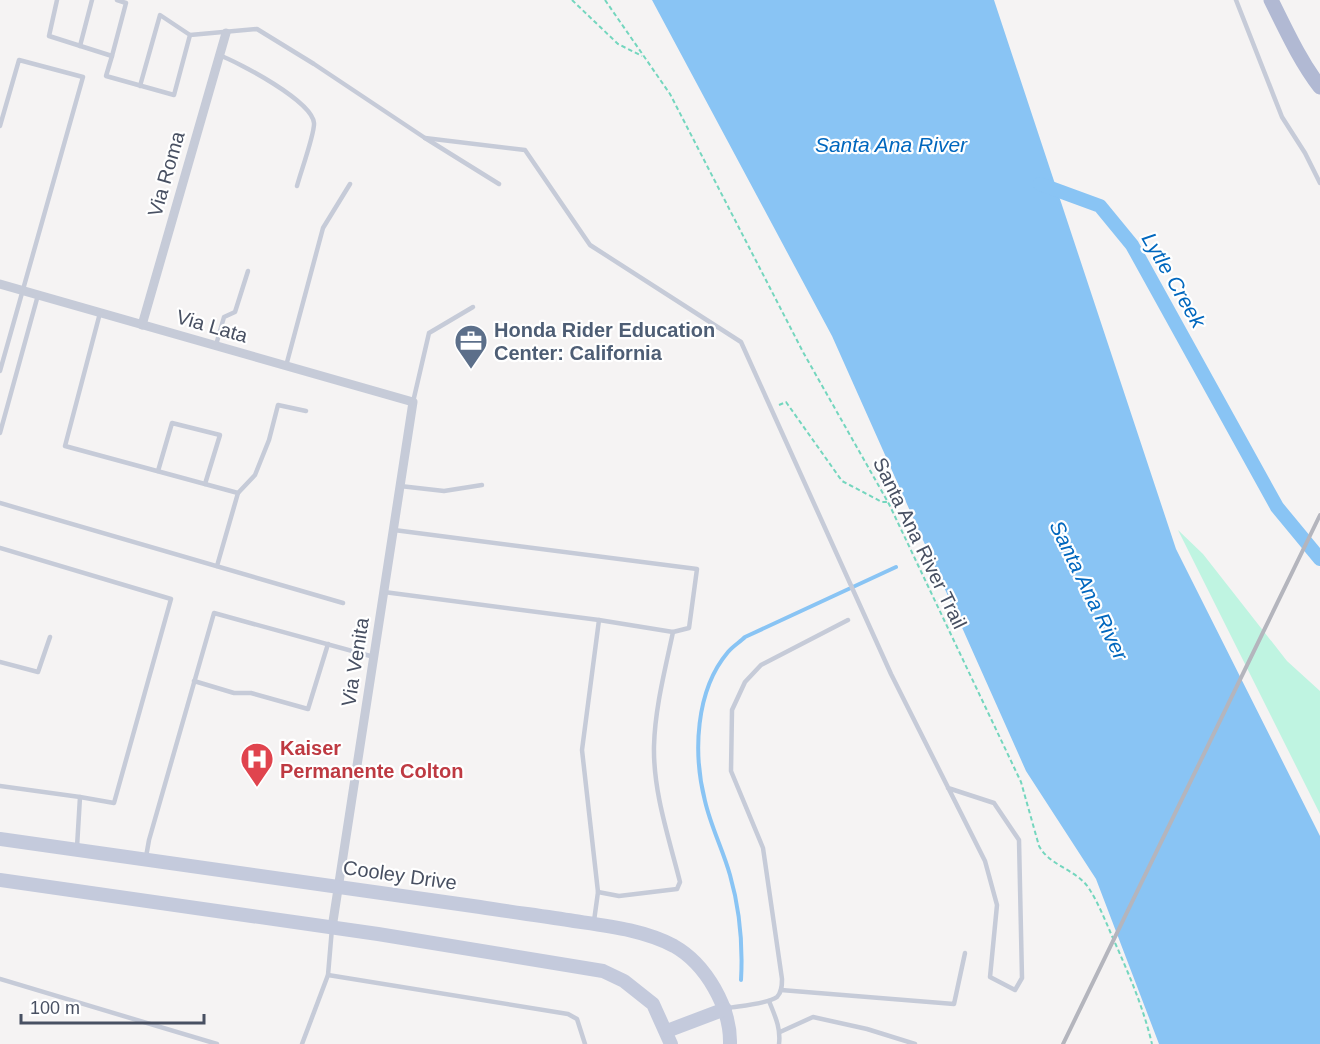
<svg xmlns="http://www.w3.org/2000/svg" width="1320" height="1044" viewBox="0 0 1320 1044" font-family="Helvetica,sans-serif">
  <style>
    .green { fill: #bff4e1 }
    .water { fill: #89c4f4 }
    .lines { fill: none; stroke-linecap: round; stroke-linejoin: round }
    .stream { stroke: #89c4f4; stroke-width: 4 }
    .canal { stroke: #89c4f4; stroke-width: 14 }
    .path { stroke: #74d6be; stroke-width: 2; stroke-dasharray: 4.5 3; stroke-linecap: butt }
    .lane { stroke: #c6cbd8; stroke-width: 4.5 }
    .street { stroke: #c6cbd8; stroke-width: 9 }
    .secondary { stroke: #c4cadc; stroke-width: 14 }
    .primary { stroke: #b1b9d3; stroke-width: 15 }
    .rail { stroke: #b4b5bd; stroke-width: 4 }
    .labels { text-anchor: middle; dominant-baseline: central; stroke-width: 4.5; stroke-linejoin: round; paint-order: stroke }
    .street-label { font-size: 20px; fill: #485062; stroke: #fff }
    .service-label { font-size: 20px; font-weight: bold; fill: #4e5e75; stroke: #fff; text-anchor: start }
    .health-label { font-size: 20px; font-weight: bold; fill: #be3a42; stroke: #fff; text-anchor: start }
    .water-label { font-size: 21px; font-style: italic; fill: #0067be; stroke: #fff }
  </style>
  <rect width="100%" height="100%" fill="#f5f3f3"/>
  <polygon class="green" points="1178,530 1203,554 1287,661 1320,691 1320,814"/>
  <polygon class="water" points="652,0 994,0 1176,549 1320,836 1320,1044 1159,1044 1096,879 1026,771 832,336"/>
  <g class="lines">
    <g class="stream">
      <polyline points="923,555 932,550"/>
      <path d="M741,980C743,944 740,910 730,875C723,850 711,827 705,801C693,754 695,691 728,652C733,646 740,642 745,637L896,567"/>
    </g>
    <polyline class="canal" points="1040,184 1100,206 1132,245 1277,507 1320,559"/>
    <g class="path">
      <polyline points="572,0 618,44 642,56"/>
      <path d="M605,0L670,94L803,352L889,504L1021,782L1039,846C1050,866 1075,869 1088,887C1098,902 1105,920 1112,936C1128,972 1143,1006 1152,1044"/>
      <polyline points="779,405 786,402 842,481 882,502 888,502"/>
    </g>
    <g class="lane">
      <polyline points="57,0 49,36 112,56 126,3 117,0"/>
      <polyline points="1236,0 1282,117 1305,153 1320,183"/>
      <polyline points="190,35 257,29 314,64 425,138 499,184"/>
      <polyline points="80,46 92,0"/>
      <path d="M219,55C240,63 312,101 314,123C315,133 300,174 297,186"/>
      <polyline points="112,56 106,76 174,95 190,35 160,15 140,86"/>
      <polyline points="0,126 19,60 83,77 0,371"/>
      <polyline points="425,138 525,150 590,245 741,342 891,674 985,861 997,905 990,977 1015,990 1022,978 1019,840 994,803 948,788"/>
      <polyline points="100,313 65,446 238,493 255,475 269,440 278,405 306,411"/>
      <polyline points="216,345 224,317 235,312 248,271"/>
      <polyline points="286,366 323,228 350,184"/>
      <polyline points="413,402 429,333 473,307"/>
      <polyline points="0,433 38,295"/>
      <polyline points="158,471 172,423 220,435 205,484"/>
      <polyline points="400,486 444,491 482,485"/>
      <polyline points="0,503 343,603"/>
      <path d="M394,530L697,569L689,628L673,632C665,670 655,708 654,746C653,792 669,838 680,882L677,889L619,896L598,892L594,921"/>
      <polyline points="0,548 171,599 114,803 80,797"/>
      <polyline points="217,566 238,493"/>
      <polyline points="384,592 599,620 673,632"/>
      <polyline points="0,662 38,672 50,637"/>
      <polyline points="194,681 234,693 251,693 308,709 328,644"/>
      <polyline points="0,786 80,797 77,847"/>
      <polyline points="146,857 149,840 214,613 374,657"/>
      <polyline points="598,892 582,750 599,620"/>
      <polyline points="328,975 568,1014 577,1019 585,1044"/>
      <polyline points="0,979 217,1044"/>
      <polyline points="781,990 954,1004 965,953"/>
      <path d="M769,1001C775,1016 781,1028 779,1044"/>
      <path d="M728,1008C739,1006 768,1004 777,997C782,992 782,985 782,979L763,848L731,771L732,710L745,682L761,665L848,620"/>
      <polyline points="780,1032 813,1017 867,1029 915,1044"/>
      <polyline points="302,1044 328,975 332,928"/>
    </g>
    <g class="street">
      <polyline points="0,284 413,402 332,928"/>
      <polyline points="142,325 226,33"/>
    </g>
    <g class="secondary">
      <path d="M0,839C160,861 320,883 480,907C511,912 543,916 574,921C608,926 644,930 674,946C706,964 731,1008 730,1044"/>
      <polyline points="0,880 378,934 603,971 624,981 653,1004 671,1044"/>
      <polyline points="667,1031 725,1009"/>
    </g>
    <path class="primary" d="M1271,0C1286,30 1300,61 1320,87"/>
    <polyline class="rail" points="1063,1044 1320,515"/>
  </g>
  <defs>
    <g id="office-pin" transform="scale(1.725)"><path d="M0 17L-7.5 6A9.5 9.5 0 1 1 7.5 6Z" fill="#5c6f8a" stroke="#fff"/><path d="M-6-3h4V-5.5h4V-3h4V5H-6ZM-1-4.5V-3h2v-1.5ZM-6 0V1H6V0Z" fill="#fff"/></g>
    <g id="hospital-pin" transform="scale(1.725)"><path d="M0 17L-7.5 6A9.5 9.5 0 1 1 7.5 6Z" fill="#e0444e" stroke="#fff"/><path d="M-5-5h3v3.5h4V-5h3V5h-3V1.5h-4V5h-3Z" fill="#fff"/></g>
  </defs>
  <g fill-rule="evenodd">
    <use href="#office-pin" x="471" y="341"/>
    <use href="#hospital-pin" x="257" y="759"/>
  </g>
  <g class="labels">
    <g class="street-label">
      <text transform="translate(166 174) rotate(-74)">Via Roma</text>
      <text transform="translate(212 326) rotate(16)">Via Lata</text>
      <text transform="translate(920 543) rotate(64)">Santa Ana River Trail</text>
      <text transform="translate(355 662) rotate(-81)">Via Venita</text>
      <text transform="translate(400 875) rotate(8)">Cooley Drive</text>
    </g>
    <g class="service-label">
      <text x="494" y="330">Honda Rider Education<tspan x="494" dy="23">Center: California</tspan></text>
    </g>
    <g class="health-label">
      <text x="280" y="748">Kaiser<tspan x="280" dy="23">Permanente Colton</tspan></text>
    </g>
    <g class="water-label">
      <text x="891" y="144">Santa Ana River</text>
      <text transform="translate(1174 280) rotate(60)">Lytle Creek</text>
      <text transform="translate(1089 590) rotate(64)">Santa Ana River</text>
    </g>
  </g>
  <path d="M21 1014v9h183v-9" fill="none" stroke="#485062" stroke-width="3"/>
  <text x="30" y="1014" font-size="18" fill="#485062" stroke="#ffffff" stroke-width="4.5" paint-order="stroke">100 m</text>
</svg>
